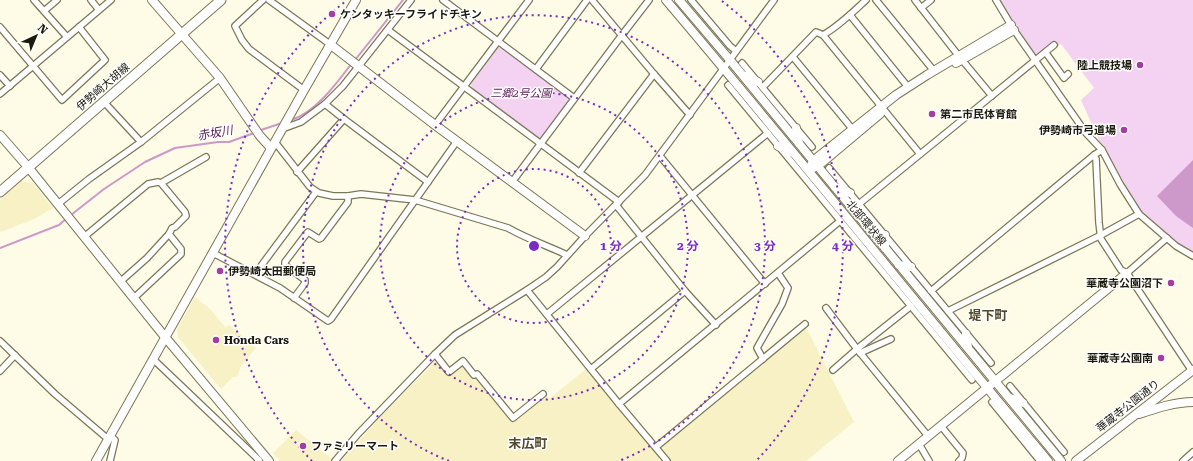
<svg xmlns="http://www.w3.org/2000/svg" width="1193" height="461" viewBox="0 0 1193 461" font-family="'Roboto Serif','Noto Sans JP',serif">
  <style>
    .built { fill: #f8f1c6 }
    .green { fill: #f4d2f2 }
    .water { fill: #cd98ca }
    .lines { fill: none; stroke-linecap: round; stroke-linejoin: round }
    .stream { stroke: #cd98ca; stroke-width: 2 }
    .street-casing { stroke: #7c7757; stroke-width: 8 }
    .secondary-casing { stroke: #7c7757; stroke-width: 10 }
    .primary-casing { stroke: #7c7757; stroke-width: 11 }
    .street { stroke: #fff; stroke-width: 5.5 }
    .secondary { stroke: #fff; stroke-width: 8 }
    .primary { stroke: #fff; stroke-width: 9 }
    .ring { fill: none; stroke: #7b2cbf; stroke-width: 2; stroke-dasharray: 2 4 }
    .poi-dot { fill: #a33da1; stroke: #fff; stroke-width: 1.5 }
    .labels { text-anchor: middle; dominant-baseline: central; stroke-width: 3; stroke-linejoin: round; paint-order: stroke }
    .poi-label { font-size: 11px; font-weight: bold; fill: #1c1a0d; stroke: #fff; text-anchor: start }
    .street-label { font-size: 11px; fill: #1c1a0d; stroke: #fff }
    .park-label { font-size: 11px; font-style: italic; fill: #5e205d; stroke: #fff }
    .water-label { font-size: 12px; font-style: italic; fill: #581a57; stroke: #fff }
    .quarter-label { font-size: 13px; font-weight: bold; fill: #514c2e; stroke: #fff }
    .centre { fill: #7b2cbf; stroke: #fff; stroke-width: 2 }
    .ring-label { font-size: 12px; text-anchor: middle; font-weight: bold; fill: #7b2cbf; stroke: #fff; stroke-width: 3; stroke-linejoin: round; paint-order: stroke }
  </style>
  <rect width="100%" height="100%" fill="#fefbe6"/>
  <g class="built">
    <polygon points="21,181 33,183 53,208 34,219 1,232 0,231 0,200"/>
    <polygon points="195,297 209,308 226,328 229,325 256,348 241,366 237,377 233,377 221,389 178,337 177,329"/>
    <polygon points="806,327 854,422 806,461 669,461 659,448"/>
    <polygon points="437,360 449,374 462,364 475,378 476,377 512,420 545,394 549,399 585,370 588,370 659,456 660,461 341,461 381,416"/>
    <polygon points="296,430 332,459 330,461 280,461 273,453"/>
  </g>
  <g class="green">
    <polygon points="999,0 1193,0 1193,253 1181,246 1137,210 1103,149 1081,100 1094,88 1061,44 1037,58"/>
    <polygon points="502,47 568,97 569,100 542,137 538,138 472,88 471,84 498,48"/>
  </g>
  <polygon class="water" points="1193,160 1193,228 1176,216 1157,196"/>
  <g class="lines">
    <g class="stream">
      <polyline points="355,60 403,0"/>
      <path d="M291,120C315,113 337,83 352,63"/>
      <polyline points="258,131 282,123"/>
      <polyline points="71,215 104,189 145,162 175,148 218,142 229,142 254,133"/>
      <polyline points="0,248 59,225 67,218"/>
    </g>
    <g class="street-casing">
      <g id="street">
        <polyline points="34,0 67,37"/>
        <polyline points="91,0 99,10"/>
        <polyline points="263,0 235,26 242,40 249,49 304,90"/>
        <polyline points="269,0 331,45"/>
        <polyline points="443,0 574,98"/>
        <polyline points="592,0 654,74 690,115"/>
        <polyline points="691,0 730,46 736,51"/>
        <polyline points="876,0 934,71"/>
        <polyline points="915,0 958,55 992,96"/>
        <polyline points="996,0 1014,30 1086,133 1102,150 1120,184 1139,214 1176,246 1193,256"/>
        <polyline points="921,8 931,0"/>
        <polyline points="44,11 57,0"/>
        <polyline points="850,15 908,87"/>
        <polyline points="0,27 62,100 105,60 79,27"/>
        <polyline points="388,30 619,202"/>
        <path d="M823,35C839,26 853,12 866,0"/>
        <polyline points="1046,53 1064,78 1068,74"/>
        <polyline points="793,57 854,131"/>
        <polyline points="742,63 812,147"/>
        <polyline points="536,69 587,0"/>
        <polyline points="0,75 10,86"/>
        <polyline points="728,85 972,380"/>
        <polyline points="763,87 816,32 823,35 920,154"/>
        <polyline points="0,94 111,0"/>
        <polyline points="104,102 141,142"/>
        <polyline points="325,104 344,119 428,182"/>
        <polyline points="435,125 529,0"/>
        <polyline points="282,129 301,122 325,104 343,86 411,0"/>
        <path d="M275,142L310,187L319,193L333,196H348L361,194L415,200L508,228C527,239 548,246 567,255"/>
        <polyline points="1094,155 1096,159 1099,223 1101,239 1121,270 1127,273 1192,371"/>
        <polyline points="660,156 765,284"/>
        <polyline points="829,168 991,363"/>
        <polyline points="297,172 344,119"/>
        <polyline points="579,173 654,74"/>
        <polyline points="512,182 622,35 649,0"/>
        <polyline points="58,204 89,179 141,142 220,78"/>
        <polyline points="859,204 1054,45"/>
        <polyline points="616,205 685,291 716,325"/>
        <polyline points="84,237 148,184 158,182 161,183 206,157"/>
        <polyline points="213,253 280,288 328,321 331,319 457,141"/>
        <polyline points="1127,273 1167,238"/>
        <polyline points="255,274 316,192"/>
        <polyline points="120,282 147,258 169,234 172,228 175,227 186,216 185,212 161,183"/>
        <polyline points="527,290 619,404 667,461"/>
        <polyline points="931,291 1094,155 1102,150"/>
        <polyline points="134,298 181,254 181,249 169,234"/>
        <polyline points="294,298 305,283 305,280 285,265 285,262 307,233 308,232 319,239 321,238 348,202 348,196"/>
        <polyline points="911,306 857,349 928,436"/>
        <polyline points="826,308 857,349 833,370"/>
        <polyline points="948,311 1101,235 1139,214"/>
        <polyline points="547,314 768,133"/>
        <polyline points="0,341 55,394 108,439"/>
        <polyline points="860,353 891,339"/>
        <polyline points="435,354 449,372 463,361 474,375 477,374 513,418 543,394"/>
        <polyline points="153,359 259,460 258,461"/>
        <polyline points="763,359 757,348 782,304 788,288 778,273"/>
        <polyline points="591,369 685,291"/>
        <polyline points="0,371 15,355"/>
        <polyline points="1010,386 1064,452"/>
        <polyline points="992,402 1040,461"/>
        <polyline points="619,404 840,221"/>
        <polyline points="941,426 963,453 962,458 959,461"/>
        <polyline points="110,435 115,440 110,461"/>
        <polyline points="919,444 929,461"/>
        <polyline points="656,447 805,324"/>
        <polyline points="335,461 358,434 435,354 455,335 527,290 546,277 557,267 585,236 645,175 774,0"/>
        <polyline points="1183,461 1193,452"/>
      </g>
    </g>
    <g class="secondary-casing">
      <g id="secondary">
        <polyline points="152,0 220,78 260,136 271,148"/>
        <path d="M666,0C795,152 920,308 1048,461"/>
        <polyline points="679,0 730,60 1061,461"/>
        <polyline points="331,45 435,125 585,236"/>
        <polyline points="956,63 1014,30"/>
        <polyline points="745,76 758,82"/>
        <polyline points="796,128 799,143"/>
        <polyline points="0,135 28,167 165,337 269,461"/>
        <polyline points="778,146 792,152"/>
        <polyline points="811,165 813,161 896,95 927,75 1011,25"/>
        <polyline points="813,168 818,166 880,114"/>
        <polyline points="835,187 850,193"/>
        <polyline points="885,235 885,248"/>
        <polyline points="899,265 911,267"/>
        <polyline points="966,334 968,348"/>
        <polyline points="1010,398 1023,403"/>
        <path d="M1139,414C1157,408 1175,402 1193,402"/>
        <polyline points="96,461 304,90 356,0"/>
        <polyline points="898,461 1127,273"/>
        <polyline points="1076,461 1193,370"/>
      </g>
    </g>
    <g class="primary-casing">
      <polyline id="primary" points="0,192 221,0"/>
    </g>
    <use href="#street" class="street"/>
    <use href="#secondary" class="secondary"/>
    <use href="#primary" class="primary"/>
  </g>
  <g class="ring">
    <circle cx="534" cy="246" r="77"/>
    <circle cx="534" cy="246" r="154"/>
    <path d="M449 461A231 231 0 1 1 619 461"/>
    <path d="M312 461A309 309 0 0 1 346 1M722 1A309 309 0 0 1 756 461"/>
  </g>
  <g class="poi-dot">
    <circle cx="332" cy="14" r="4"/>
    <circle cx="1140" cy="65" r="4"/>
    <circle cx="932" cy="114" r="4"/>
    <circle cx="1124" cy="130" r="4"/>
    <circle cx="220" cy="271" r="4"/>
    <circle cx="1171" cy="283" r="4"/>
    <circle cx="216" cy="340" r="4"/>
    <circle cx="1161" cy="358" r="4"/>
    <circle cx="303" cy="446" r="4"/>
  </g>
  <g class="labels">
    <g class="poi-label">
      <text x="340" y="14">ケンタッキーフライドチキン</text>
      <text x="1132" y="65" text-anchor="end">陸上競技場</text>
      <text x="940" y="114">第二市民体育館</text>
      <text x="1116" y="130" text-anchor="end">伊勢崎市弓道場</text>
      <text x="228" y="271">伊勢崎太田郵便局</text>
      <text x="1163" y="283" text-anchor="end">華蔵寺公園沼下</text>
      <text x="224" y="340">Honda Cars</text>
      <text x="1153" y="358" text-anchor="end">華蔵寺公園南</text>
      <text x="311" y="446">ファミリーマート</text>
    </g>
    <g class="street-label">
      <text transform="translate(103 87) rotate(-41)">伊勢崎大胡線</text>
      <text transform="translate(866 223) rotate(50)">北部環状線</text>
      <text transform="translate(1128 406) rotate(-38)">華蔵寺公園通り</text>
    </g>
    <g class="park-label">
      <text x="521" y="93">三郷2号公園</text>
    </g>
    <g class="water-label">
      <text transform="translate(215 133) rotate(-10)">赤坂川</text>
    </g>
    <g class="quarter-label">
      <text x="988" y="315">堤下町</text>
      <text x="528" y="443">末広町</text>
    </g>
  </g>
  <circle cx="534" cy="246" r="6" class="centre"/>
  <g class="ring-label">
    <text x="611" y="250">1 分</text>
    <text x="688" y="250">2 分</text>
    <text x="765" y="250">3 分</text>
    <text x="843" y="250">4 分</text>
  </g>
  <g transform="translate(36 36) rotate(44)" stroke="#ffffff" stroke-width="3" paint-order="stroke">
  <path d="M0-3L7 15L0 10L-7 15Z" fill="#1c1a0d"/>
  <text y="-6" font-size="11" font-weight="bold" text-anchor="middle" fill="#1c1a0d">N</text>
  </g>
</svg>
